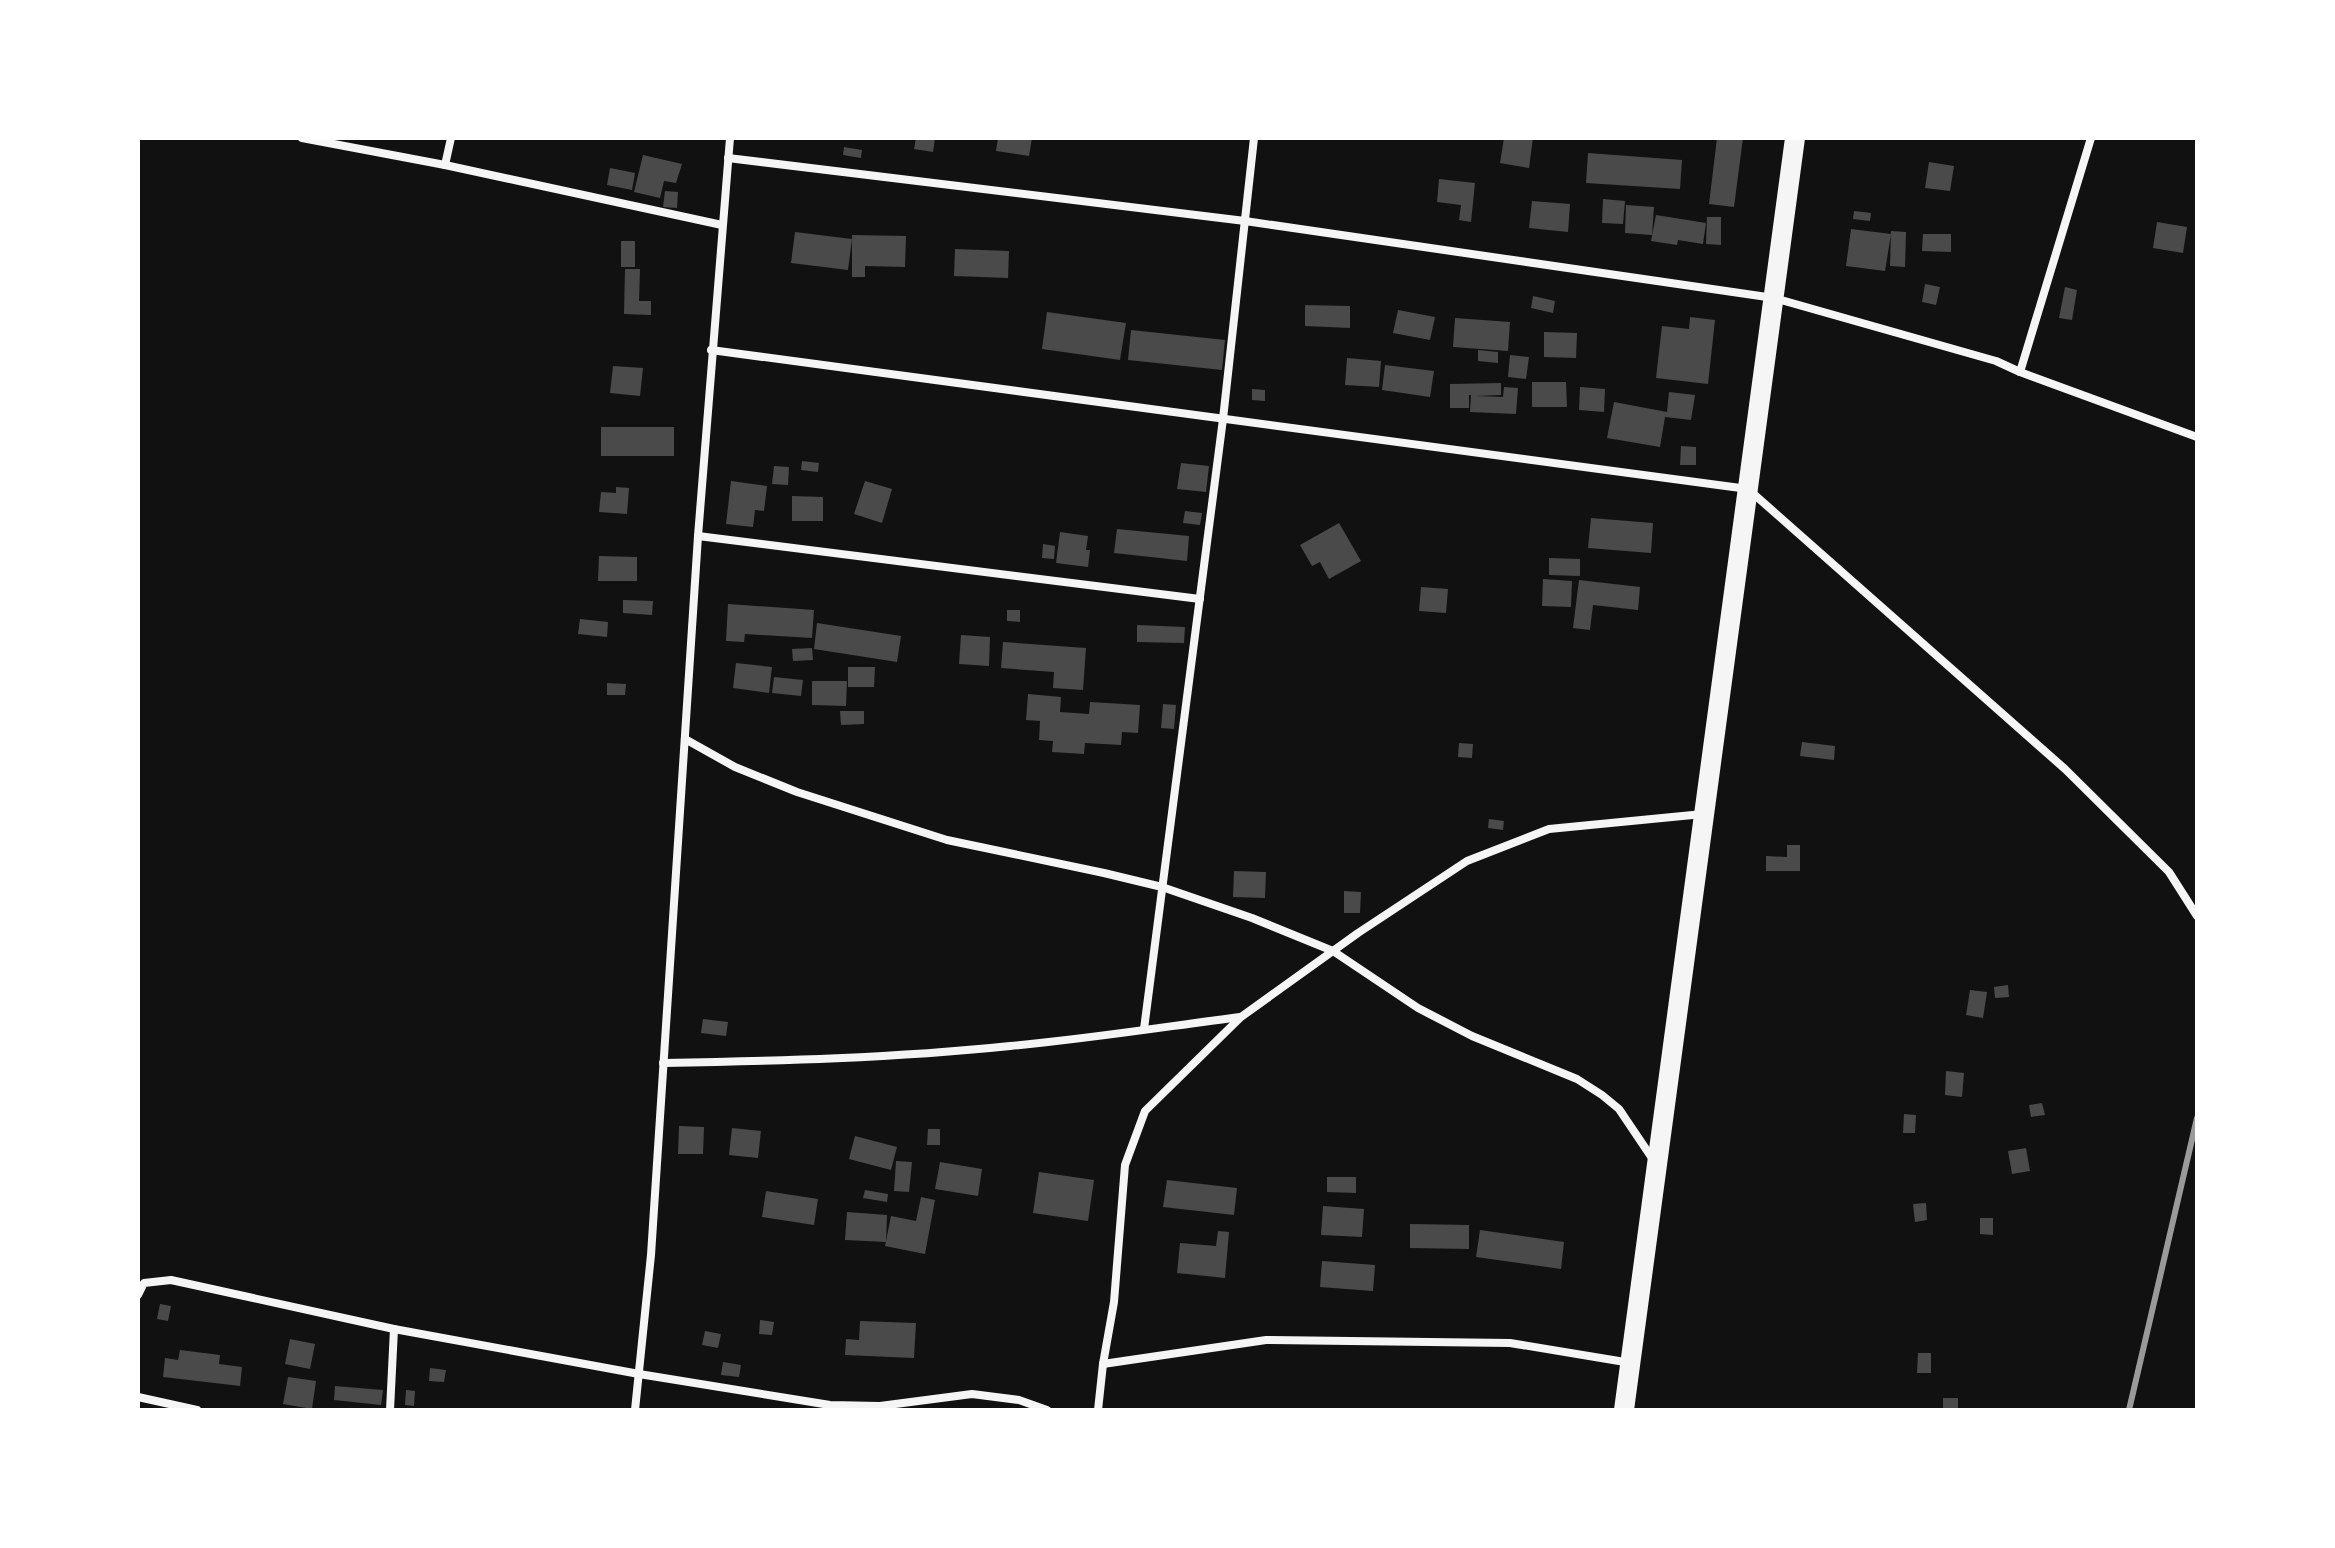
<svg xmlns="http://www.w3.org/2000/svg" width="2335" height="1548" viewBox="0 0 2335 1548" font-family="Lora,serif">
  <style>
    .building { fill: #4a4a4a }
    .lines { fill: none; stroke-linecap: round; stroke-linejoin: round }
    .minor { stroke: #f5f5f5; stroke-width: 8 }
    .primary { stroke: #f5f5f5; stroke-width: 20 }
    .rail { stroke: #9a9a9a; stroke-width: 6 }
  </style>
  <rect width="100%" height="100%" fill="#111"/>
  <g class="building">
    <polygon points="916,138 935,138 933,152 914,149"/>
    <polygon points="998,138 1032,138 1029,156 996,151"/>
    <polygon points="1504,138 1533,138 1529,168 1500,163"/>
    <polygon points="1717,138 1743,138 1734,207 1709,204"/>
    <polygon points="844,147 862,150 861,158 843,155"/>
    <polygon points="1588,153 1682,160 1680,189 1586,183"/>
    <polygon points="643,155 682,164 676,183 664,181 660,198 634,192"/>
    <polygon points="1929,162 1954,166 1950,191 1925,188"/>
    <polygon points="610,168 635,173 632,190 607,185"/>
    <polygon points="1439,179 1475,183 1471,222 1459,220 1461,205 1437,202"/>
    <polygon points="665,191 678,192 677,208 663,207"/>
    <polygon points="1603,199 1625,201 1623,224 1602,223"/>
    <polygon points="1532,201 1570,204 1568,232 1529,228"/>
    <polygon points="1626,205 1654,207 1652,235 1625,233"/>
    <polygon points="1854,211 1871,213 1870,221 1853,219"/>
    <polygon points="1656,215 1706,223 1703,244 1678,240 1677,245 1651,241"/>
    <polygon points="1707,217 1721,217 1721,245 1706,244"/>
    <polygon points="2157,222 2187,227 2183,253 2153,248"/>
    <polygon points="1851,229 1891,234 1885,271 1846,266"/>
    <polygon points="1891,231 1906,232 1905,267 1890,266"/>
    <polygon points="795,232 852,239 848,270 791,263"/>
    <polygon points="1923,234 1951,234 1951,252 1922,251"/>
    <polygon points="852,235 906,236 905,267 865,266 865,277 852,277"/>
    <rect x="621" y="241" width="14" height="26"/>
    <polygon points="955,249 1009,251 1008,278 954,276"/>
    <polygon points="625,269 640,269 639,301 651,301 651,315 624,314"/>
    <polygon points="1925,284 1940,287 1936,305 1922,302"/>
    <polygon points="2065,287 2077,290 2072,320 2059,318"/>
    <polygon points="1533,296 1555,301 1553,313 1531,308"/>
    <polygon points="1305,305 1350,306 1350,328 1305,326"/>
    <polygon points="1398,310 1435,317 1430,340 1393,333"/>
    <polygon points="1047,312 1126,323 1120,360 1042,349"/>
    <polygon points="1690,317 1715,320 1708,384 1656,378 1662,326 1689,329"/>
    <polygon points="1455,318 1510,322 1508,351 1453,347"/>
    <polygon points="1131,330 1225,340 1222,370 1128,360"/>
    <polygon points="1544,332 1577,333 1576,358 1544,357"/>
    <polygon points="1478,350 1498,352 1498,363 1478,361"/>
    <polygon points="1510,355 1529,357 1526,379 1508,377"/>
    <polygon points="1347,358 1381,361 1379,387 1345,385"/>
    <polygon points="1385,365 1434,371 1430,397 1382,390"/>
    <polygon points="613,366 643,368 640,396 610,393"/>
    <polygon points="1532,382 1566,382 1567,407 1532,407"/>
    <polygon points="1501,383 1501,395 1476,396 1503,397 1504,387 1518,388 1516,414 1470,412 1471,395 1469,395 1469,408 1450,408 1450,384"/>
    <polygon points="1580,387 1605,389 1604,412 1579,410"/>
    <polygon points="1252,389 1265,390 1265,401 1252,400"/>
    <polygon points="1669,392 1695,395 1691,420 1665,417 1660,447 1607,438 1614,402 1667,412"/>
    <rect x="601" y="427" width="73" height="29"/>
    <polygon points="1681,446 1696,447 1696,465 1680,465"/>
    <polygon points="802,461 819,463 818,472 801,470"/>
    <polygon points="1181,463 1209,466 1206,492 1177,489"/>
    <polygon points="774,466 789,467 788,485 772,484"/>
    <polygon points="731,481 767,486 764,511 755,510 753,527 726,524"/>
    <polygon points="865,481 892,489 882,523 854,514"/>
    <polygon points="616,487 629,488 627,514 599,512 601,492 616,493"/>
    <polygon points="792,496 823,497 823,521 792,521"/>
    <polygon points="1185,511 1202,513 1200,525 1183,523"/>
    <polygon points="1591,518 1653,523 1651,553 1588,548"/>
    <polygon points="1339,523 1361,561 1329,579 1320,562 1312,566 1300,545"/>
    <polygon points="1117,529 1189,536 1187,561 1114,553"/>
    <polygon points="1060,532 1088,536 1086,550 1090,550 1088,567 1056,563"/>
    <polygon points="1043,544 1055,546 1054,559 1042,558"/>
    <polygon points="599,556 637,557 637,581 598,581"/>
    <polygon points="1549,558 1580,559 1580,576 1549,575"/>
    <polygon points="1543,579 1572,581 1571,607 1542,606"/>
    <polygon points="1579,580 1640,587 1638,610 1593,605 1590,630 1573,628"/>
    <polygon points="1421,587 1448,589 1446,613 1419,611"/>
    <polygon points="623,600 653,601 652,615 623,613"/>
    <polygon points="728,604 814,610 812,638 745,634 744,642 726,641"/>
    <polygon points="1007,610 1020,610 1020,622 1007,621"/>
    <polygon points="580,619 608,622 607,637 578,634"/>
    <polygon points="817,623 901,636 897,662 814,649"/>
    <polygon points="1137,625 1185,627 1184,643 1137,642"/>
    <polygon points="961,635 990,637 989,666 959,664"/>
    <polygon points="1003,642 1086,648 1083,690 1053,688 1054,672 1001,668"/>
    <polygon points="812,648 813,660 793,661 792,649"/>
    <polygon points="736,663 772,667 769,693 733,688"/>
    <polygon points="848,667 875,667 874,687 848,687"/>
    <polygon points="774,677 803,680 801,696 772,693"/>
    <polygon points="812,681 847,681 846,706 812,705"/>
    <polygon points="607,683 626,684 625,695 607,695"/>
    <polygon points="1028,694 1061,697 1060,712 1089,714 1090,702 1140,705 1138,733 1122,732 1121,745 1085,743 1084,754 1052,752 1053,741 1039,740 1040,721 1026,720"/>
    <polygon points="1163,704 1176,705 1174,729 1161,728"/>
    <polygon points="840,711 864,711 864,724 841,725"/>
    <polygon points="1802,742 1835,746 1834,760 1800,756"/>
    <polygon points="1459,743 1473,744 1472,758 1458,757"/>
    <polygon points="1489,819 1504,821 1503,830 1488,828"/>
    <polygon points="1787,845 1800,845 1800,871 1766,871 1766,856 1787,857"/>
    <polygon points="1234,871 1266,872 1265,898 1233,897"/>
    <polygon points="1344,891 1361,892 1360,913 1344,913"/>
    <polygon points="2008,985 2009,997 1995,998 1994,987"/>
    <polygon points="1970,990 1987,992 1983,1018 1966,1015"/>
    <polygon points="703,1019 728,1022 726,1036 701,1033"/>
    <polygon points="1946,1071 1964,1073 1962,1097 1945,1095"/>
    <polygon points="2042,1103 2045,1115 2031,1117 2029,1105"/>
    <polygon points="1904,1114 1916,1115 1915,1133 1903,1133"/>
    <polygon points="679,1126 704,1127 703,1154 678,1154"/>
    <polygon points="732,1128 761,1131 758,1158 729,1155"/>
    <polygon points="928,1129 940,1129 940,1145 927,1145"/>
    <polygon points="855,1136 897,1147 891,1170 849,1159"/>
    <polygon points="2026,1148 2030,1171 2012,1174 2008,1151"/>
    <polygon points="896,1161 912,1162 909,1192 894,1191"/>
    <polygon points="940,1162 982,1169 978,1196 935,1189"/>
    <polygon points="1039,1172 1094,1180 1088,1221 1033,1213"/>
    <polygon points="1327,1177 1356,1177 1356,1193 1327,1192"/>
    <polygon points="1167,1180 1237,1188 1234,1215 1163,1207"/>
    <polygon points="865,1190 888,1194 887,1202 863,1198"/>
    <polygon points="766,1191 818,1199 814,1225 762,1217"/>
    <polygon points="921,1197 935,1200 925,1254 885,1246 891,1216 916,1221"/>
    <polygon points="1926,1203 1927,1220 1915,1222 1913,1204"/>
    <polygon points="1323,1206 1364,1209 1362,1237 1321,1235"/>
    <polygon points="847,1212 887,1215 886,1242 845,1240"/>
    <polygon points="1980,1218 1993,1218 1993,1235 1980,1234"/>
    <polygon points="1410,1224 1469,1225 1469,1249 1410,1248"/>
    <polygon points="1480,1230 1564,1242 1561,1269 1476,1257"/>
    <polygon points="1218,1231 1229,1232 1225,1278 1177,1273 1180,1243 1216,1246"/>
    <polygon points="1322,1261 1375,1265 1373,1291 1320,1287"/>
    <polygon points="160,1304 171,1306 168,1321 157,1319"/>
    <polygon points="760,1320 774,1322 772,1335 759,1334"/>
    <polygon points="860,1321 916,1323 914,1358 845,1355 846,1339 859,1340"/>
    <polygon points="705,1331 721,1334 718,1348 702,1345"/>
    <polygon points="290,1339 315,1344 310,1369 285,1364"/>
    <polygon points="180,1350 220,1355 219,1364 242,1367 240,1386 163,1377 165,1358 178,1360"/>
    <polygon points="1918,1353 1931,1353 1931,1373 1917,1373"/>
    <polygon points="723,1362 741,1365 739,1377 721,1375"/>
    <polygon points="430,1368 446,1370 444,1382 429,1381"/>
    <polygon points="288,1377 316,1381 312,1409 283,1404"/>
    <polygon points="335,1386 383,1390 381,1405 334,1400"/>
    <polygon points="406,1390 415,1391 414,1406 405,1405"/>
    <rect x="1943" y="1398" width="15" height="12"/>
  </g>
  <g class="lines">
    <g class="minor">
      <polyline points="302,138 445,165 722,225"/>
      <polyline points="728,158 1245,221 1774,298 1996,361 2020,372 2197,437"/>
      <polyline points="445,165 451,138"/>
      <polyline points="711,350 1748,489 2065,769 2169,872 2197,916"/>
      <polyline points="2020,372 2091,138"/>
      <polyline points="698,536 1200,599"/>
      <polyline points="685,739 735,767 797,792 947,840 1104,873 1162,887 1252,918 1333,951 1418,1008 1472,1036 1577,1079 1602,1095 1619,1109 1654,1161"/>
      <polyline points="1144,1029 1223,419 1254,138"/>
      <path d="M663,1063C779,1061 894,1058 1010,1046C1087,1039 1163,1027 1240,1017"/>
      <polyline points="138,1295 144,1283 171,1280 394,1329 639,1374 830,1405 880,1406 972,1394 1019,1400 1047,1410"/>
      <polyline points="1103,1364 1266,1340 1510,1343 1631,1363"/>
      <polyline points="138,1397 197,1410"/>
      <polyline points="390,1410 394,1329"/>
      <polyline points="635,1410 651,1255 698,536 730,138"/>
      <polyline points="1098,1410 1103,1364 1114,1302 1125,1165 1145,1111 1241,1017 1358,933 1467,861 1549,829 1703,814"/>
    </g>
    <polyline class="primary" points="1624,1410 1795,138"/>
    <polyline class="rail" points="2129,1410 2197,1118"/>
  </g>
  <rect width="2335" height="1548" fill="none" stroke="#ffffff" stroke-width="280"/>
</svg>
